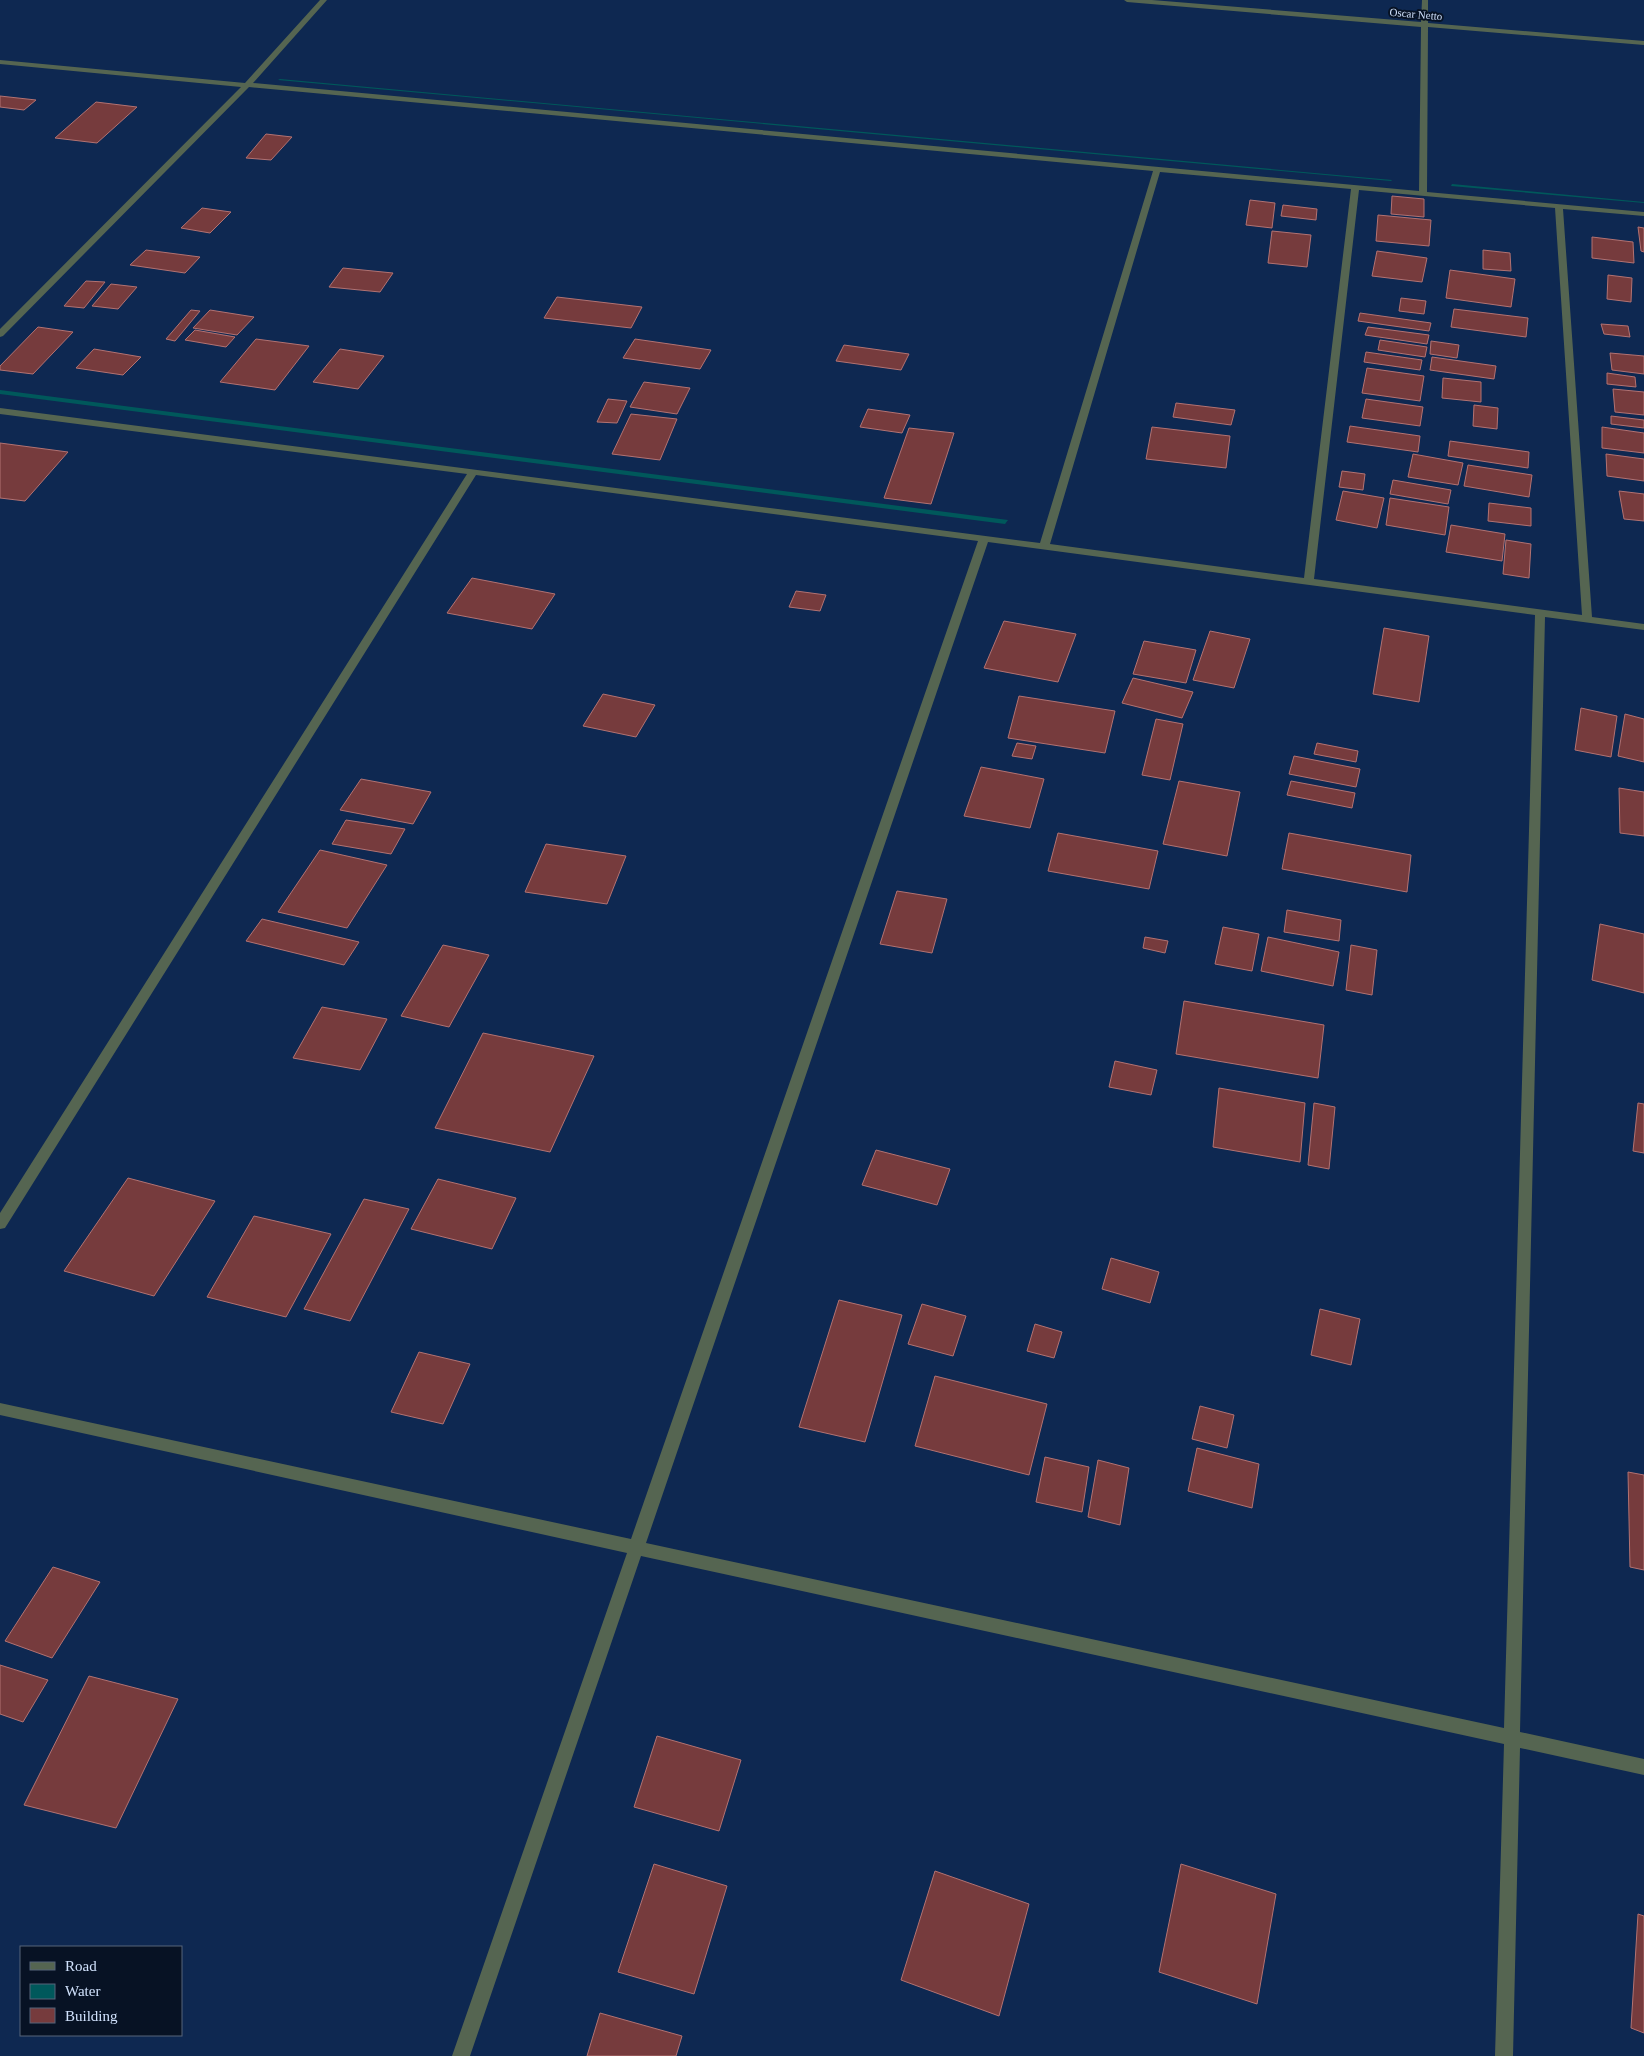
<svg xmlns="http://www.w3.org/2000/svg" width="1644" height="2056" viewBox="0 0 1644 2056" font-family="'Times New Roman',serif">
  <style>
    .water { fill: #00585b }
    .building { fill: #763b3d; stroke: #b27272 }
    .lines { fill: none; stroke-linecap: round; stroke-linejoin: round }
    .minor { fill: #556551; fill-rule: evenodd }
    .labels { text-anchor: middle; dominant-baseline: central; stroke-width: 4; stroke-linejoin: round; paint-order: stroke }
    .far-street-label { font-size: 11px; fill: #d0e1fc; stroke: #071224 }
  </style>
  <rect width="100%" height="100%" fill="#0e2851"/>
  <g class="water">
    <polygon points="280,79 1392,180 1391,181 278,80"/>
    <polygon points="1452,184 1644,202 1644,203 1451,186"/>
    <polygon points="0,390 1008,520 1005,524 0,394"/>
  </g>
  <g class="building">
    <polygon points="0,96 36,100 24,110 0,107"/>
    <polygon points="96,102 137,107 97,143 55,138"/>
    <polygon points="266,134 292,137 271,160 246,158"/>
    <polygon points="1392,196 1424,199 1424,217 1391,214"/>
    <polygon points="1250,200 1275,203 1272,228 1246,225"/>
    <polygon points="1283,205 1317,209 1316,220 1281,216"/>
    <polygon points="202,208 231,212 210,233 181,228"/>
    <polygon points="1378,215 1431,220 1429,246 1376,241"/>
    <polygon points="1638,227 1644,228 1644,252 1641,251"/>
    <polygon points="1272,231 1311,235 1307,267 1268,263"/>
    <polygon points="1592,237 1633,242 1634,263 1592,258"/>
    <polygon points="146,250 200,257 185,273 130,265"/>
    <polygon points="1483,250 1510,253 1511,271 1483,269"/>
    <polygon points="1377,251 1427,258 1422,282 1372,276"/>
    <polygon points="343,268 393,273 380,292 329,287"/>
    <polygon points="1450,270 1515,279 1511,307 1446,298"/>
    <polygon points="1608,275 1632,278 1631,302 1607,299"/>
    <polygon points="86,281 105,282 84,308 64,306"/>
    <polygon points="111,284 137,287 118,309 92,306"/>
    <polygon points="557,297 642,307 631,328 544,318"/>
    <polygon points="1401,298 1426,301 1424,314 1399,311"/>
    <polygon points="1454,309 1528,318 1526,337 1451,327"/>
    <polygon points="191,310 200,311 175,341 166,339"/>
    <polygon points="210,310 254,317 237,335 193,328"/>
    <polygon points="1360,313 1431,323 1429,331 1358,321"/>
    <polygon points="1601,324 1628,326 1630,337 1604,334"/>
    <polygon points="38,327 73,332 33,374 0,370 0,366"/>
    <polygon points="1368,327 1429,335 1427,344 1365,335"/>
    <polygon points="195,330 235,337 226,347 185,340"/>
    <polygon points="256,339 309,346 275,390 220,382"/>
    <polygon points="635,339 711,350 700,369 623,358"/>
    <polygon points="1380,340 1427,347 1425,357 1378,350"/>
    <polygon points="1431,341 1459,345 1457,358 1430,354"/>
    <polygon points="844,345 909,354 901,370 836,361"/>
    <polygon points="94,349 141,357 123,375 76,368"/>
    <polygon points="340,349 384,356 358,389 313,382"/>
    <polygon points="1366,352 1422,360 1420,370 1364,362"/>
    <polygon points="1610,353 1644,356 1644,374 1612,370"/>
    <polygon points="1432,357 1496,366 1494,379 1430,370"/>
    <polygon points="1367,368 1424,376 1420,401 1362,393"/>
    <polygon points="1607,373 1635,377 1636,387 1607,384"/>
    <polygon points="1443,378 1481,382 1481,402 1442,398"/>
    <polygon points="644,382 690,388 677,414 630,407"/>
    <polygon points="1613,389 1644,392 1644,415 1615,412"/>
    <polygon points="608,399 627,401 617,423 597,422"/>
    <polygon points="1366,399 1423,407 1420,426 1362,418"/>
    <polygon points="1176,403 1235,410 1231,425 1173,417"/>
    <polygon points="1474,405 1498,408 1497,429 1473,426"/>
    <polygon points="868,409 910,415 902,433 860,427"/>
    <polygon points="631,414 677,419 660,460 612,454"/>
    <polygon points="1611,416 1644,420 1644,428 1611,424"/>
    <polygon points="1350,426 1420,436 1418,452 1347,442"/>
    <polygon points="1152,427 1230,436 1226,468 1146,459"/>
    <polygon points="1602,427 1644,433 1644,453 1602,448"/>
    <polygon points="909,428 954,433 931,504 884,498"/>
    <polygon points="1450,441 1529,452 1528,468 1448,456"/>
    <polygon points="0,443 68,452 25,501 0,498"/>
    <polygon points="1413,454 1463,463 1458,485 1408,477"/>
    <polygon points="1606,454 1644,459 1644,481 1607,476"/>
    <polygon points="1468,465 1532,475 1529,497 1464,486"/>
    <polygon points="1342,471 1365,474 1363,490 1339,487"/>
    <polygon points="1393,480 1451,490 1448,504 1390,494"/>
    <polygon points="1343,491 1384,498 1377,528 1336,520"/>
    <polygon points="1619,491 1644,494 1644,521 1624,519"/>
    <polygon points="1390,498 1449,507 1445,535 1386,525"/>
    <polygon points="1489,503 1531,508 1531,526 1488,521"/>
    <polygon points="1451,525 1505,534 1502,561 1446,552"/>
    <polygon points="1506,540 1531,544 1529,578 1503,574"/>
    <polygon points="472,578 555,594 532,629 447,613"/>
    <polygon points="796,591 826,595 820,611 789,607"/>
    <polygon points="1004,621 1076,634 1058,682 984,668"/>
    <polygon points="1384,628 1429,636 1419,702 1373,694"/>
    <polygon points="1210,631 1250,639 1234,688 1193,680"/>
    <polygon points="1144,641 1196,650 1186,683 1133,674"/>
    <polygon points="1133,678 1193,692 1182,718 1122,703"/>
    <polygon points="603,694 655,705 636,737 583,726"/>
    <polygon points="1019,696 1115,711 1105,753 1008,738"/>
    <polygon points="1581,708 1617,716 1611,757 1575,750"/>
    <polygon points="1625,714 1644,719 1644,762 1618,756"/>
    <polygon points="1156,719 1183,724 1170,780 1142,775"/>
    <polygon points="1017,743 1036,746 1032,759 1012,756"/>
    <polygon points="1317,743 1358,751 1356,762 1314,754"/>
    <polygon points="1294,756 1360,769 1356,787 1289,774"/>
    <polygon points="981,767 1044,779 1030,828 964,816"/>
    <polygon points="361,779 431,792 413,824 340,810"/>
    <polygon points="1179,781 1240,792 1227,856 1163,844"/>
    <polygon points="1291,781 1355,793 1352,808 1287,795"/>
    <polygon points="1619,788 1644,792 1644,836 1620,833"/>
    <polygon points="346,820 405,829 391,854 332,844"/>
    <polygon points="1058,833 1158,851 1149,889 1048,871"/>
    <polygon points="1289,833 1411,855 1407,892 1282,869"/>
    <polygon points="546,844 626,856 607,904 525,892"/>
    <polygon points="320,850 387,865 347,928 278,912"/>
    <polygon points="897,891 947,899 932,953 880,944"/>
    <polygon points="1287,910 1341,920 1339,941 1284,932"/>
    <polygon points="262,919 359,942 344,965 246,941"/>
    <polygon points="1600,924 1644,934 1644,993 1592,980"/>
    <polygon points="1223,927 1259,934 1252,971 1215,964"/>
    <polygon points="1145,937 1168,941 1165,953 1143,948"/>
    <polygon points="1268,937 1339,952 1333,986 1261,971"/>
    <polygon points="443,945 489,955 449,1027 401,1016"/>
    <polygon points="1351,945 1377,950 1372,995 1346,990"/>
    <polygon points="1184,1001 1324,1025 1318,1078 1176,1054"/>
    <polygon points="322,1007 387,1019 360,1070 293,1058"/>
    <polygon points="483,1033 594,1056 550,1152 435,1128"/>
    <polygon points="1115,1061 1157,1070 1151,1095 1109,1087"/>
    <polygon points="1219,1088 1305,1103 1300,1162 1213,1147"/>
    <polygon points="1314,1103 1335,1107 1329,1169 1308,1165"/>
    <polygon points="1638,1103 1644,1104 1644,1153 1633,1151"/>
    <polygon points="876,1150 950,1169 937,1205 862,1185"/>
    <polygon points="128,1178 215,1201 154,1296 64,1271"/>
    <polygon points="438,1179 516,1198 492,1249 411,1229"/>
    <polygon points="364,1199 409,1209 350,1321 304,1309"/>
    <polygon points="254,1216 331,1234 286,1317 207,1297"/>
    <polygon points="1111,1258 1159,1272 1150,1303 1102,1289"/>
    <polygon points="839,1300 902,1315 865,1442 799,1427"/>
    <polygon points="922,1304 966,1316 953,1356 908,1344"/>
    <polygon points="1320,1309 1360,1319 1351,1365 1311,1355"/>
    <polygon points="1035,1324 1062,1332 1054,1358 1027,1351"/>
    <polygon points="419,1352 470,1364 443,1424 391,1412"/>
    <polygon points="935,1376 1047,1404 1029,1475 915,1446"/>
    <polygon points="1200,1406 1234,1415 1227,1448 1192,1439"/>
    <polygon points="1197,1448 1259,1464 1252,1508 1188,1491"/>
    <polygon points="1045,1457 1089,1467 1082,1512 1036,1502"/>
    <polygon points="1098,1460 1129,1468 1120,1525 1088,1517"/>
    <polygon points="1628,1472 1644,1475 1644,1570 1630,1567"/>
    <polygon points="53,1567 100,1582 52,1658 5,1641"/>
    <polygon points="0,1665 48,1680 23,1722 0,1714"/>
    <polygon points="89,1676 178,1699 116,1828 24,1805"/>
    <polygon points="657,1736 741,1760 719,1831 634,1807"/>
    <polygon points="654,1864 727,1886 694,1994 618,1972"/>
    <polygon points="1181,1864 1276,1894 1257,2004 1159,1972"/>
    <polygon points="935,1871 1029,1904 999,2016 901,1980"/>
    <polygon points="1638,1914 1644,1916 1644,2033 1631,2028"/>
    <polygon points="600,2013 682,2036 676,2056 587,2056"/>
  </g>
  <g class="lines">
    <path class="minor" d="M320,0H327L253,83L1419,191L1421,27L1127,2L1124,0H1152L1421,22L1422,0H1428V23L1644,41V45L1428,27L1427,192L1644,212V216L1563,209L1592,617L1644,624V630L1545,617L1520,1732L1644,1759V1775L1520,1748L1513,2056H1495L1504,1744L641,1556L470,2056H452L627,1553L0,1415V1403L631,1539L978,541L476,475L5,1228L0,1229V1213L467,474L0,414V408L1040,543L1153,171L249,87L3,336L0,337V329L241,87L0,64V60L245,83ZM1160,172L1351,189L1304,578L1050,544ZM1359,190L1555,208L1582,615L1314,579ZM988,542L1535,615L1504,1728L646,1543Z"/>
  </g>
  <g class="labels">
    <g class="far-street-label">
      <text transform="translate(1416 14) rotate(5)">Oscar Netto</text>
    </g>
  </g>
  <rect x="20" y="1946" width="162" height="90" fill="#071224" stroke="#57657a"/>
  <rect x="30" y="1962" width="25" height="8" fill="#556551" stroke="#57657a"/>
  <text x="65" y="1971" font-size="15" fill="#d0e1fc">Road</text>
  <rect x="30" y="1984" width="25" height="15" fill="#00585b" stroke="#57657a"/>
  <text x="65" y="1996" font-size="15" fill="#d0e1fc">Water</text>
  <rect x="30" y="2008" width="25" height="15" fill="#763b3d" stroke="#57657a"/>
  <text x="65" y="2021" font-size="15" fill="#d0e1fc">Building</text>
</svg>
